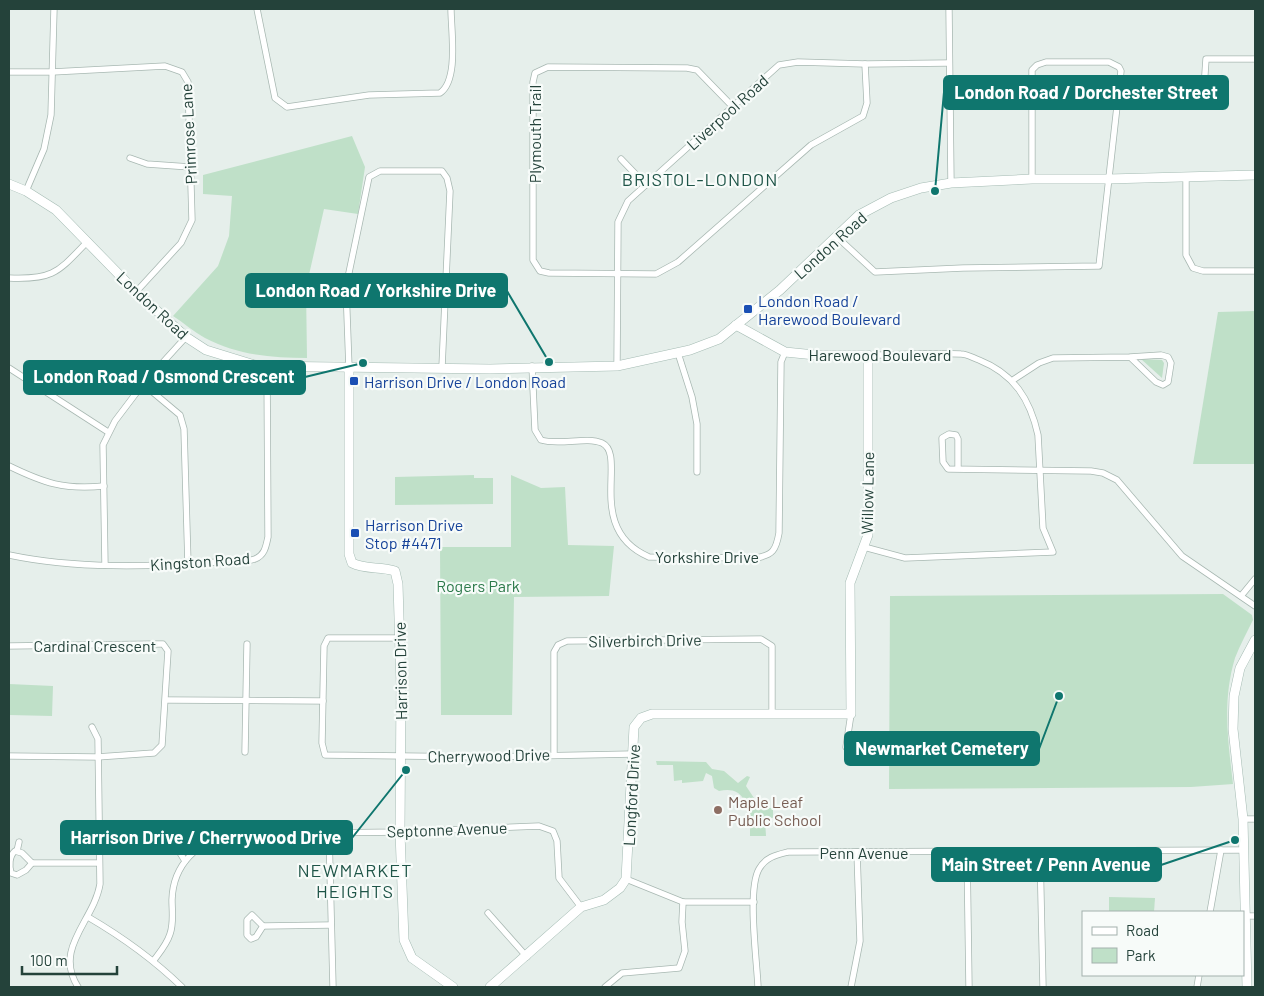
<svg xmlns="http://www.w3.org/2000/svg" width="1264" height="996" viewBox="0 0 1264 996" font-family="Barlow,sans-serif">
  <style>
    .green { fill: #bfe0c8 }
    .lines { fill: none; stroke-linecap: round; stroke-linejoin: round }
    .street-casing { stroke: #a8b8b2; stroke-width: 7 }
    .secondary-casing { stroke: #a4bbb3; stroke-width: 10 }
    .street { stroke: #fff; stroke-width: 5.5 }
    .secondary { stroke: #fff; stroke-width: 9 }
    .transit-dot { fill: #1a4fb4; stroke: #f7fbf9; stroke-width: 2 }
    .education-dot { fill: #8d6e63; stroke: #f7fbf9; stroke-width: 2 }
    .labels { text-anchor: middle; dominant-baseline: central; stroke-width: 4.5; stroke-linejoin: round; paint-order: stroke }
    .street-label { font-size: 16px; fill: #24423a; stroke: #f7fbf9 }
    .transit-label { font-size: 16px; fill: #164399; stroke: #f7fbf9; text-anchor: start }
    .park-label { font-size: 16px; fill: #2d7a4b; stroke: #f7fbf9 }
    .education-label { font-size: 16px; fill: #785e54; stroke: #f7fbf9; text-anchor: start }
    .neighbourhood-label { font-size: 18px; letter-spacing: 1px; fill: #1f5548; stroke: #f7fbf9 }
    .leader { fill: none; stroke: #0f766e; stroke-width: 2 }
    .callout-dot { fill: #0f766e; stroke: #f7fbf9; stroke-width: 2 }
    .callout { fill: #0f766e; stroke: #0f766e; stroke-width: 2 }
    .callout-label { font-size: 18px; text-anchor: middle; font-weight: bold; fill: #fff }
  </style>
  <rect width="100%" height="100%" fill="#e6efeb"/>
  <g class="green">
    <path d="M352,136L365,167L358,214L324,209L306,288L307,358C272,358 237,355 205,338C194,332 184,323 173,316L218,266L229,236L232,196L203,194V175Z"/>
    <polygon points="1255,311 1255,464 1193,464 1218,312"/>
    <polygon points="1141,359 1162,360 1164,363 1162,378"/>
    <polygon points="474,475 474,478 493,478 493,504 395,505 395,477"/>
    <polygon points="511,475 541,488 565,487 568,545 614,546 609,596 514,597 512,715 441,715 440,547 511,547"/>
    <path d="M1223,594L1252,615L1253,620C1247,632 1240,645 1235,658C1222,701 1228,741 1233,784L1191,787L889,789L890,596Z"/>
    <polygon points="9,684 53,686 52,716 9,715"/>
    <path d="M656,761L706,762L712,769L724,771L738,783L747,776L750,777L746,786L754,798V808H773V818L749,817C746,800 741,786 719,791L714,788L712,776L706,773L703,781L682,783V780L674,781L673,765H657Z"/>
    <polygon points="750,821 765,821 766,836 750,836"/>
    <polygon points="1109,897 1155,898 1154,912 1109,912"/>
  </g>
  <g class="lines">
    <g class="street-casing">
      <g id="street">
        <path d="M257,9L275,98L287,107L369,95L440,93C459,80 451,31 451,9"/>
        <polyline points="949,9 951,183"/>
        <polyline points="9,72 52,72 165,66 182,72 188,82 192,220 181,243 136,292"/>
        <polyline points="1204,88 1206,59 1255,59"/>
        <polyline points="733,107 697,70 687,68 548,67 535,73 533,82 533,260 540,271 549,273 656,274 678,262 811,145 863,116 867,103 865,64"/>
        <polyline points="130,158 147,164 190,167"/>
        <polyline points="621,159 646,185"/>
        <polyline points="1186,177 1186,255 1193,268 1203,271 1255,271"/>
        <polyline points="26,191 44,149 51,115 54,9"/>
        <polyline points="837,237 875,272 963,268 1099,266 1121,71 1119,67 1109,62 1046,62 1037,65 1032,70 1032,179"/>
        <path d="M9,278C54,280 58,272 88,241"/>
        <polyline points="678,353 692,397 697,424 697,472"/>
        <path d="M532,366L535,430L541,440C560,446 586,436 602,443C628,455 584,529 649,557L756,558C773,555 776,550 779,533L781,362L785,352"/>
        <polyline points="617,366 618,222 628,201 779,65 798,62 865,64 949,63"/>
        <polyline points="9,368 108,432"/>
        <polyline points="349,368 346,287 369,177 380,171 442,171 447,178 450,191 442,367"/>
        <polyline points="1013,380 1039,363 1053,358 1130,357 1156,382 1163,385 1168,382 1171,363 1168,357 1161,355 1130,357"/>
        <polyline points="143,384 180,415 184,429 188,564"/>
        <polyline points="45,391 61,368"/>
        <path d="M9,466C44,483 64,490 104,486"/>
        <polyline points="958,469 958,439 956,435 949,434 942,438 943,462 948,469 1091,471 1103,473 1117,480 1182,556 1255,606"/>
        <path d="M864,547L905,558L1053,552L1043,528L1038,435C1030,399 1014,374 979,360C973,358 967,354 961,354C930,352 899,355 868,355"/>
        <path d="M9,555C76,569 149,567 217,562C228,561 245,563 255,559C265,555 266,546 268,537L267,366"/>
        <polyline points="105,565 103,445 115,421 143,384 186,337"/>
        <polyline points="1241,596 1255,579"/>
        <polyline points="400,638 328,638 324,646 322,743 325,755 484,757 633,754"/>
        <polyline points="9,646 155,644 163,644 168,651 162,745 154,753 97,757 9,756"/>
        <polyline points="166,700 323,701"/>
        <polyline points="846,747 851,714"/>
        <polyline points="245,752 247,644"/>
        <polyline points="554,754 554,652 558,645 567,641 761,639 772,646 772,715"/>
        <polyline points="1243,819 1255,819"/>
        <polyline points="329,832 333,987"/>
        <path d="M15,851L22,853L32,863L26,870L17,875L11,873C9,866 9,856 15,851Z"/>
        <polyline points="17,851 19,842"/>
        <polyline points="967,851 969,987"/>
        <polyline points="1040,851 1043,987"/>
        <polyline points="185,861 174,843 174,837 183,834 199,846"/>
        <polyline points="32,863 99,863"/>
        <polyline points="626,879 683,902 754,902"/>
        <polyline points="1210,912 1221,850"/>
        <polyline points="488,913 527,957"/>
        <polygon points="252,915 263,926 256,937 251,939 247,935 247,920"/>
        <polyline points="1247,916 1255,916"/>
        <path d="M88,917C124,938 152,958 182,987"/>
        <polyline points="263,926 331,925"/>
        <path d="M154,960C160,952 167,944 170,934C174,923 172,911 172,900C173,864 198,841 232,834L400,832L539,826L553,831L557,841L559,878L581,907"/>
        <path d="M78,987C53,948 94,921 100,884L98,739L92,727"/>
        <polyline points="605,987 622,973 679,968 685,951 682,922 683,902"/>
        <path d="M758,987C757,961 747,890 759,869C766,857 776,855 788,852L1244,850"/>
        <polyline points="851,987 860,941 857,852"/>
        <polyline points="1197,987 1199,975"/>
      </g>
    </g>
    <g class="secondary-casing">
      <g id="secondary">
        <polyline points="9,184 26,191 56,210 136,292 186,337 206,350 258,366 490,369 617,366 690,350 719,339 780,290 859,215 891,198 921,188 951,183 1032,179 1108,179 1255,175"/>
        <path d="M349,368V554L352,563C366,570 380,566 395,571L398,584L401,685L400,832L404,940L412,958L453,987"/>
        <polyline points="490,987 581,907 604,900 620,888 626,879 634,727 641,718 652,714 851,714 850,583 868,535 868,355 815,355 785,352 736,325"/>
        <polyline points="1247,987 1243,819 1233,729 1234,696 1240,668 1255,640"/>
      </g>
    </g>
    <use href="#street" class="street"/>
    <use href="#secondary" class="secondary"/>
  </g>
  <g class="transit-dot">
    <rect x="743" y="304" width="10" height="10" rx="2.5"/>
    <rect x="349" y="376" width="10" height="10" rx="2.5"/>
    <rect x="350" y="528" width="10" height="10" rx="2.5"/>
  </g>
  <circle class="education-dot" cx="718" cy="810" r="5"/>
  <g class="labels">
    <g class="street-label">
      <text transform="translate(727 112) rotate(-42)">Liverpool Road</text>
      <text transform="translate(188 134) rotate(-93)">Primrose Lane</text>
      <text transform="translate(534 134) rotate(-90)">Plymouth Trail</text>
      <text transform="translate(830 245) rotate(-42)">London Road</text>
      <text transform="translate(153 305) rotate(43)">London Road</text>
      <text x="880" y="354">Harewood Boulevard</text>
      <text transform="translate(867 493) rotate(-89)">Willow Lane</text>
      <text x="707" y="556">Yorkshire Drive</text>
      <text transform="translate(200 561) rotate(-4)">Kingston Road</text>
      <text transform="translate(645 640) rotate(-1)">Silverbirch Drive</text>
      <text x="95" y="645">Cardinal Crescent</text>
      <text transform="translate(400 671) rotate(-91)">Harrison Drive</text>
      <text transform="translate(489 755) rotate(-1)">Cherrywood Drive</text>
      <text transform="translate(631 795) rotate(-87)">Longford Drive</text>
      <text transform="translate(447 829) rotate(-2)">Septonne Avenue</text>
      <text x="864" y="852">Penn Avenue</text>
    </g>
    <g class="transit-label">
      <text x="758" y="300">London Road /<tspan x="758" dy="18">Harewood Boulevard</tspan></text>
      <text x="364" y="381">Harrison Drive / London Road</text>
      <text x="365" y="524">Harrison Drive<tspan x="365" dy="18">Stop #4471</tspan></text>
    </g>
    <g class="park-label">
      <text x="478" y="585">Rogers Park</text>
    </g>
    <g class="education-label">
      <text x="728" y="801">Maple Leaf<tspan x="728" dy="18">Public School</tspan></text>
    </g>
    <g class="neighbourhood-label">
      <text x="700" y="179">BRISTOL-LONDON</text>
      <text x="355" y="870">NEWMARKET<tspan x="355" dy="21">HEIGHTS</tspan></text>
    </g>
  </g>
  <path class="leader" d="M935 191L944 92M549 362L507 291M363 363L305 377M1059 696L1039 749M406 770L352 838M1235 840L1161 865"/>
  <g class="callout-dot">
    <circle cx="935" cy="191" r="5"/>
    <circle cx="549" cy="362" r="5"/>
    <circle cx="363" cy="363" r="5"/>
    <circle cx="1059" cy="696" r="5"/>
    <circle cx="406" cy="770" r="5"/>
    <circle cx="1235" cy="840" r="5"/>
  </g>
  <g class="callout">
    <rect x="944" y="76" width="284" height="33" rx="5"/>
    <rect x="246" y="274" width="261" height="33" rx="5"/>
    <rect x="24" y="361" width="281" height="33" rx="5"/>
    <rect x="845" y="732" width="194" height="33" rx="5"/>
    <rect x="61" y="821" width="291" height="33" rx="5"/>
    <rect x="932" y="848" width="229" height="33" rx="5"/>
  </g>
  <g class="callout-label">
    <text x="1086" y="99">London Road / Dorchester Street</text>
    <text x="376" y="297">London Road / Yorkshire Drive</text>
    <text x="164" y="383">London Road / Osmond Crescent</text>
    <text x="942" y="755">Newmarket Cemetery</text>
    <text x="206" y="844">Harrison Drive / Cherrywood Drive</text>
    <text x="1046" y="871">Main Street / Penn Avenue</text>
  </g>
  <rect width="1264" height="996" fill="none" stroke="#24423a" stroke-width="20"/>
  <rect x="1082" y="911" width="162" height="65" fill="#f7fbf9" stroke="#a3b1ad"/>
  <rect x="1092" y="927" width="25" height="8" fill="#ffffff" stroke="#a3b1ad"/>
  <text x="1126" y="936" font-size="15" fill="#24423a">Road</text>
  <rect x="1092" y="948" width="25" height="15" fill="#bfe0c8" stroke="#a3b1ad"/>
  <text x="1126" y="961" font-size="15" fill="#24423a">Park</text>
  <path d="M22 966v8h95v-8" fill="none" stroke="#24423a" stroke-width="2.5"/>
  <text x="30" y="966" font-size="15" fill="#24423a" stroke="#f7fbf9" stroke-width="4" paint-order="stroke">100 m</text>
</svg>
